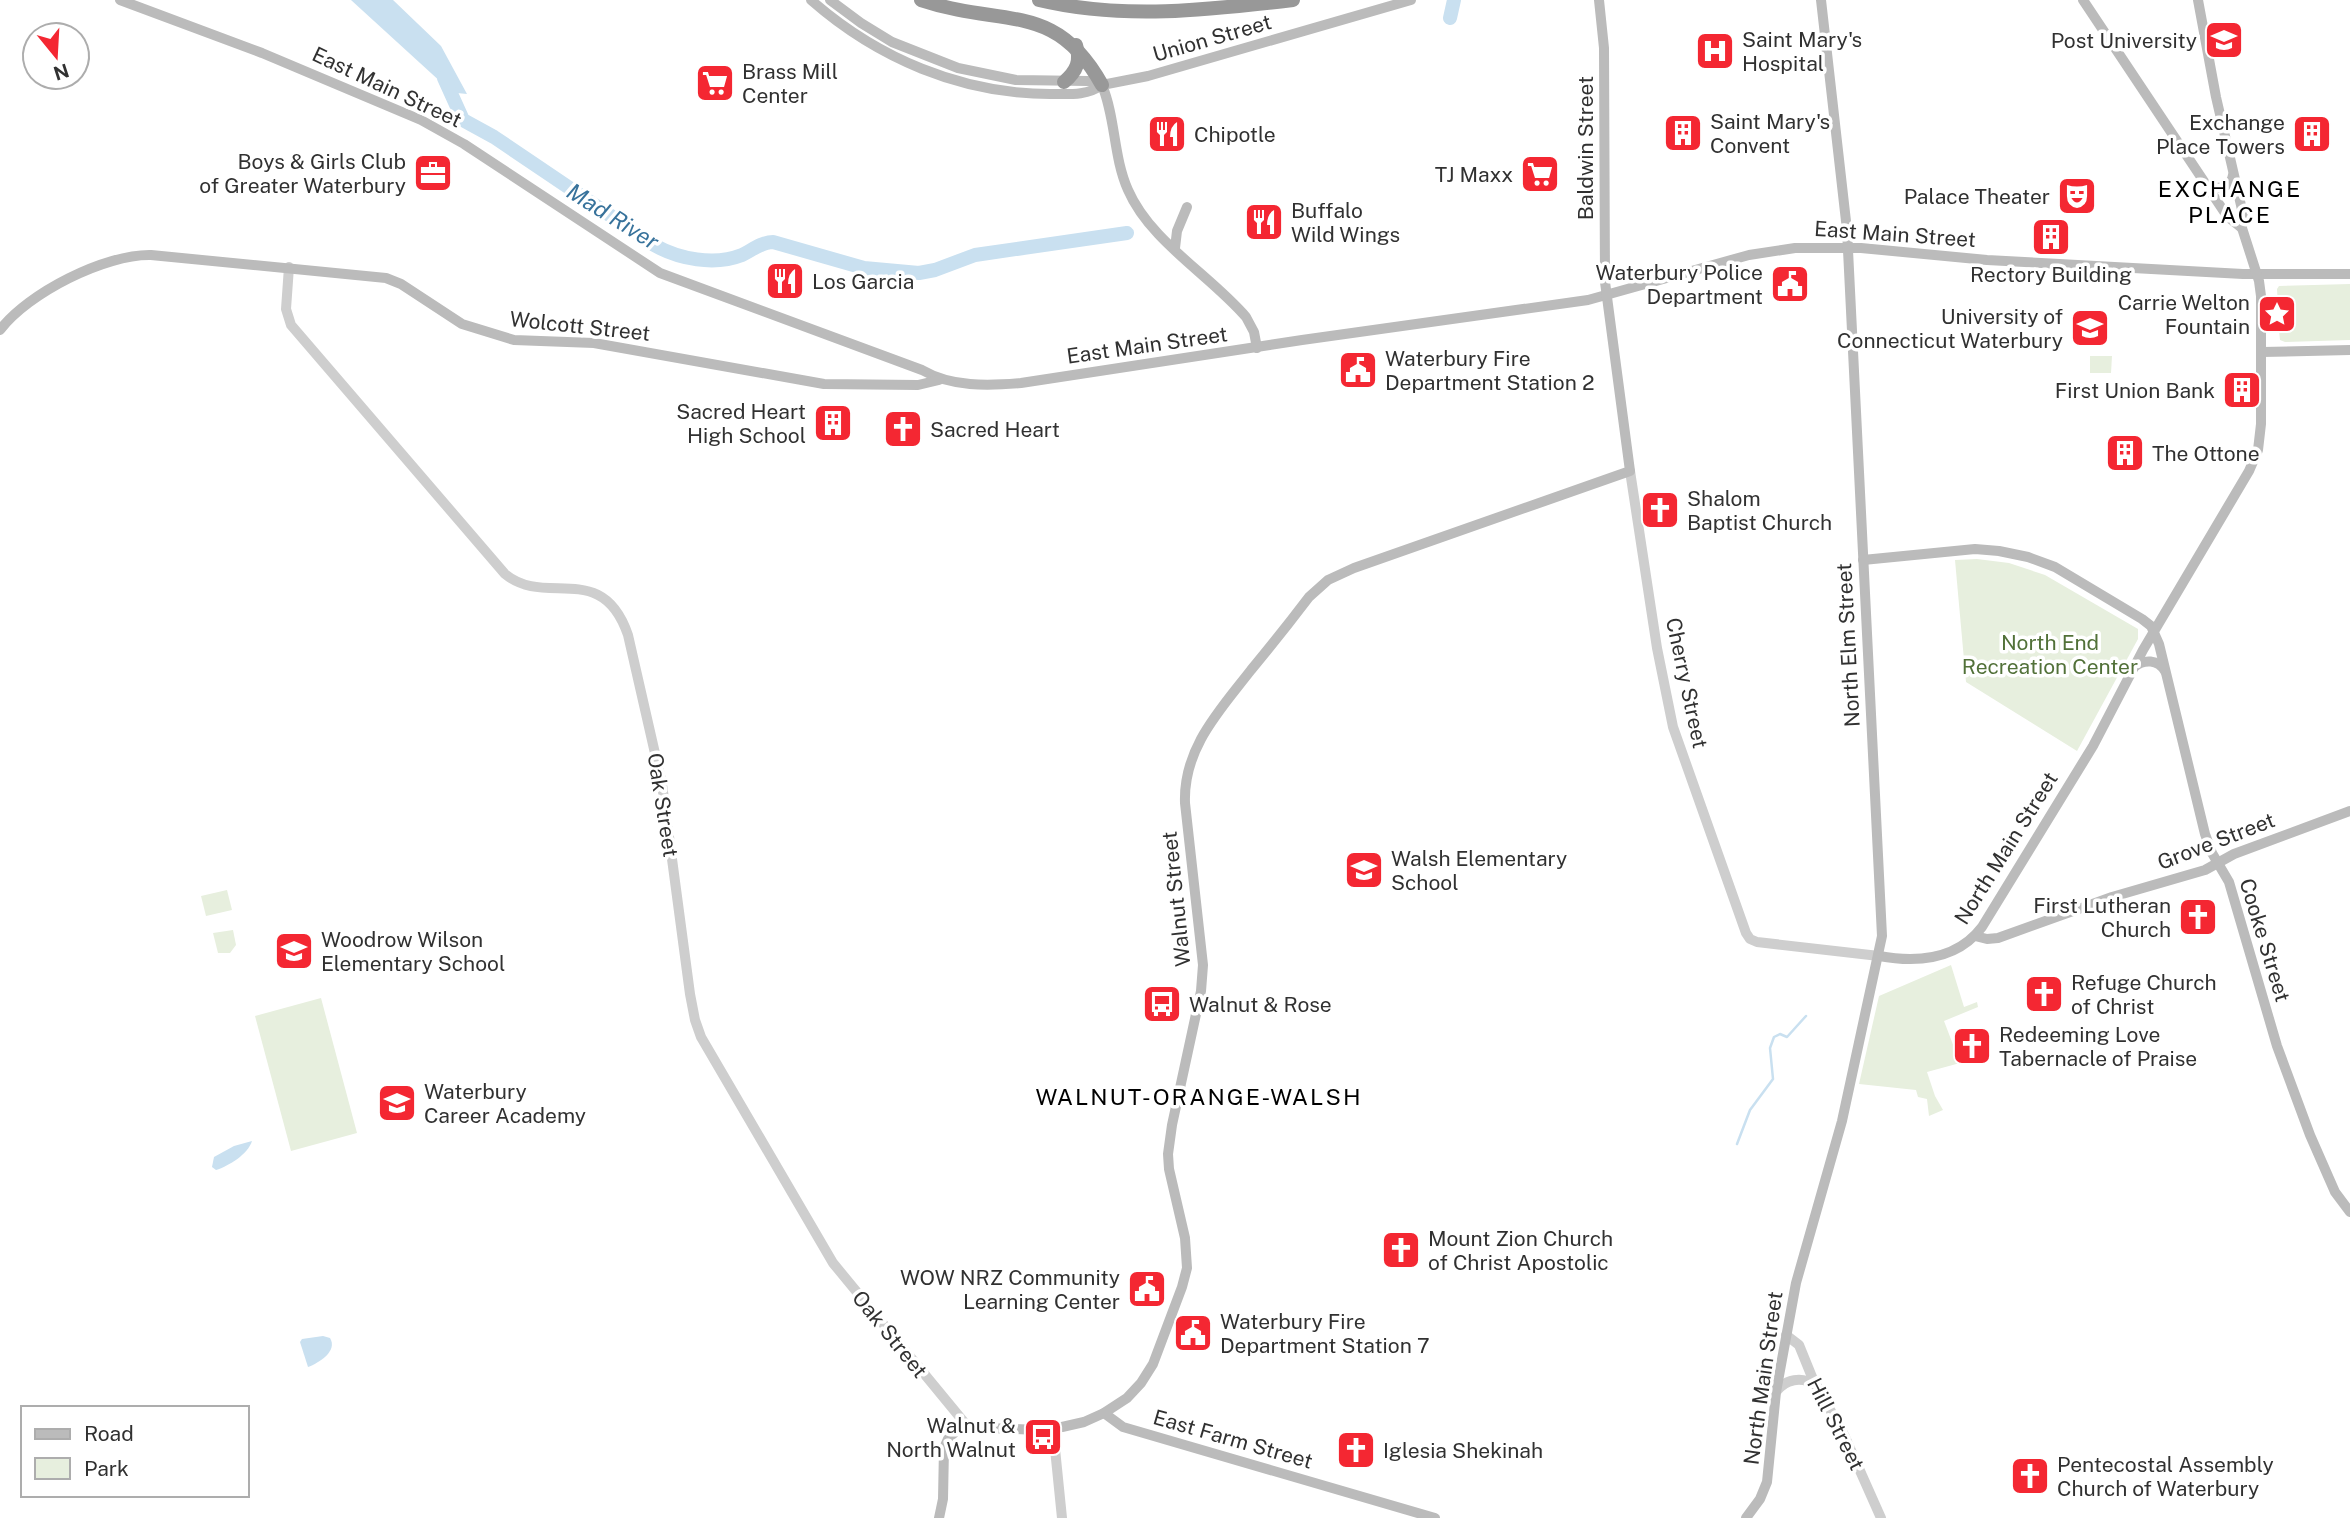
<svg xmlns="http://www.w3.org/2000/svg" width="2350" height="1518" viewBox="0 0 2350 1518" font-family="'Public Sans',sans-serif">
  <style>
    .green { fill: #e7efde }
    .water { fill: #c9e0f0 }
    .lines { fill: none; stroke-linecap: round; stroke-linejoin: round }
    .stream { stroke: #c9e0f0; stroke-width: 2.5 }
    .river { stroke: #c9e0f0; stroke-width: 14 }
    .tertiary { stroke: #cecece; stroke-width: 10 }
    .secondary { stroke: #bbb; stroke-width: 10 }
    .motorway { stroke: #989898; stroke-width: 14 }
    .labels { text-anchor: middle; dominant-baseline: central; stroke-width: 7; stroke-linejoin: round; paint-order: stroke }
    .street-label { font-size: 21px; fill: #313131; stroke: #fff }
    .poi-label { font-size: 21px; fill: #313131; stroke: #fff; text-anchor: start }
    .park-label { font-size: 21px; fill: #527139; stroke: #fff }
    .neighbourhood-label { font-size: 23px; letter-spacing: 2px; fill: #000; stroke: #fff }
    .water-label { font-size: 23px; font-style: italic; fill: #37729b; stroke: #fff }
  </style>
  <rect width="100%" height="100%" fill="#fff"/>
  <g class="green">
    <polygon points="2350,284 2350,340 2285,342 2280,340 2278,321 2274,314 2278,306 2277,289 2279,286"/>
    <polygon points="2090,356 2112,356 2111,373 2090,373"/>
    <polygon points="1977,559 2009,563 2045,575 2138,629 2138,639 2077,751 1966,682 1955,560"/>
    <polygon points="227,890 232,910 206,916 201,896"/>
    <polygon points="233,930 236,945 230,953 218,953 213,933"/>
    <polygon points="1951,965 1964,1007 1977,1002 1978,1007 1944,1021 1960,1063 1927,1072 1935,1096 1943,1110 1929,1116 1927,1099 1918,1097 1916,1090 1859,1084 1879,996"/>
    <polygon points="321,998 357,1133 291,1151 255,1016"/>
  </g>
  <g class="water">
    <polygon points="351,0 393,0 441,46 467,94 457,93 449,96 443,84"/>
    <path d="M252,1141C248,1154 229,1166 216,1170L212,1167L214,1157L234,1146Z"/>
    <path d="M323,1336L330,1338C338,1351 319,1363 308,1367L300,1342L302,1339Z"/>
  </g>
  <g class="lines">
    <polyline class="stream" points="1737,1144 1750,1110 1773,1079 1770,1048 1774,1037 1780,1034 1787,1037 1806,1016"/>
    <g class="river">
      <polyline points="1450,18 1454,0"/>
      <path d="M444,78L463,120L494,137L654,245C679,259 714,266 742,255C752,250 762,242 773,242L864,268L919,273L935,270L975,255L1127,233"/>
    </g>
    <g class="tertiary">
      <path d="M289,267L286,309L291,325L505,574C546,608 602,559 628,635L662,784L690,994L695,1020L701,1037L833,1263L968,1427"/>
      <polyline points="1630,471 1657,648 1673,727 1746,933 1750,939 1757,942 1879,956"/>
      <polyline points="1786,1335 1799,1345 1812,1377 1845,1437 1881,1518"/>
      <path d="M1776,1392C1785,1379 1802,1376 1815,1385"/>
      <polyline points="1053,1429 1062,1518"/>
    </g>
    <g class="secondary">
      <path d="M120,0L262,53L421,120L464,144L660,273L922,370C951,387 988,386 1021,383L1302,340L1588,300L1749,255L1795,248H1861L1987,260L2243,274H2350"/>
      <path d="M811,0C877,58 961,94 1050,94C1068,94 1087,96 1102,85"/>
      <polyline points="830,0 861,23 892,42 958,68 1016,80 1088,81 1102,85 1148,76 1411,0"/>
      <polyline points="2083,0 2227,216 2242,228"/>
      <path d="M1102,85C1116,119 1113,156 1128,190C1150,241 1210,275 1246,317L1254,332L1257,348"/>
      <path d="M2209,186C2220,190 2231,187 2233,175"/>
      <polyline points="1175,248 1177,231 1187,207"/>
      <path d="M0,330C28,293 105,254 151,255L386,278L401,284L462,324L514,340L594,343L824,384L918,385L939,380"/>
      <polyline points="2262,352 2350,350"/>
      <polyline points="1863,560 1975,549 1999,551 2028,557 2055,567 2142,619 2151,626 2159,644 2205,834 2212,853 2229,882 2277,1046 2310,1135 2335,1192 2350,1212"/>
      <path d="M2134,667C2144,659 2158,659 2165,671"/>
      <polyline points="1975,936 1987,939 1998,938 2112,897 2205,870 2234,854 2350,811"/>
      <path d="M1879,956C1918,963 1957,960 1982,927L2093,746L2143,650L2249,471L2258,450L2261,424V296L2259,281L2242,228L2243,214L2216,97L2198,0"/>
      <polyline points="1104,1413 1123,1427 1435,1518"/>
      <path d="M939,1518L943,1499L944,1448L948,1439L957,1430L968,1427L1037,1430L1062,1427L1084,1422L1104,1413L1127,1398L1141,1383L1153,1364L1182,1287L1187,1268L1185,1238L1169,1169L1168,1154L1172,1125L1201,991L1203,965L1185,803C1183,748 1220,710 1251,670C1271,646 1290,622 1309,597L1328,580L1354,568L1630,471L1605,282L1604,48L1599,0"/>
      <polyline points="1746,1518 1760,1499 1767,1482 1776,1392 1796,1283 1842,1121 1882,936 1847,230 1821,0"/>
    </g>
    <g class="motorway">
      <path d="M921,0C1004,28 1055,0 1102,85"/>
      <path d="M1039,0C1122,20 1208,10 1293,0"/>
      <path d="M1064,82C1077,71 1081,61 1076,45"/>
    </g>
  </g>
  <defs>
    <g id="university-square" transform="scale(2.0125)"><rect x="-9" y="-9" width="18" height="18" rx="4" fill="#f42732" stroke="#fff"/><path d="M0-5L7-2L0 1L-7-2ZM-4 1L0 2.5L4 1V4Q0 6-4 4Z" fill="#fff"/></g>
    <g id="hospital-square" transform="scale(2.0125)"><rect x="-9" y="-9" width="18" height="18" rx="4" fill="#f42732" stroke="#fff"/><path d="M-5-5h3v3.5h4V-5h3V5h-3V1.5h-4V5h-3Z" fill="#fff"/></g>
    <g id="supermarket-square" transform="scale(2.0125)"><rect x="-9" y="-9" width="18" height="18" rx="4" fill="#f42732" stroke="#fff"/><path d="M-6-5.5h2.5l.6 2H6L4.5 2H-2.5L-4.4-4H-6ZM-1.5 3.2a1.3 1.3 0 1 0 .1 0ZM3 3.2a1.3 1.3 0 1 0 .1 0Z" fill="#fff"/></g>
    <g id="building-square" transform="scale(2.0125)"><rect x="-9" y="-9" width="18" height="18" rx="4" fill="#f42732" stroke="#fff"/><path d="M-4-6H4V6H1V3H-1V6H-4ZM-2.5-4.3h1.7v1.8h-1.7ZM.8-4.3h1.7v1.8H.8ZM-2.5-1h1.7V.8h-1.7ZM.8-1h1.7V.8H.8Z" fill="#fff"/></g>
    <g id="restaurant-square" transform="scale(2.0125)"><rect x="-9" y="-9" width="18" height="18" rx="4" fill="#f42732" stroke="#fff"/><path d="M-5-6h1v4h1v-4h1v4h1v-4h1v5L-1.5 .5V6h-2V.5L-5-1ZM5-6V6H3V1.5H1.5Q1.5-4 5-6Z" fill="#fff"/></g>
    <g id="office-square" transform="scale(2.0125)"><rect x="-9" y="-9" width="18" height="18" rx="4" fill="#f42732" stroke="#fff"/><path d="M-6-3h4V-5.5h4V-3h4V5H-6ZM-1-4.5V-3h2v-1.5ZM-6 0V1H6V0Z" fill="#fff"/></g>
    <g id="theatre-square" transform="scale(2.0125)"><rect x="-9" y="-9" width="18" height="18" rx="4" fill="#f42732" stroke="#fff"/><path d="M-5-5.5Q0-4 5-5.5V0Q5 5 0 6Q-5 5-5 0ZM-3.3-2.5H-1v1.5H-3.3ZM1-2.5H3.3v1.5H1ZM-2.8 1Q0 5.5 2.8 1Z" fill="#fff"/></g>
    <g id="civic-square" transform="scale(2.0125)"><rect x="-9" y="-9" width="18" height="18" rx="4" fill="#f42732" stroke="#fff"/><path d="M-.6-6.5H3V-4.5H.6V-3L4-1V1h2V6H-6V1h2V-1L-.6-3ZM-1.2 2.5V6h2.4V2.5Z" fill="#fff"/></g>
    <g id="sight-square" transform="scale(2.0125)"><rect x="-9" y="-9" width="18" height="18" rx="4" fill="#f42732" stroke="#fff"/><path d="M0-6L1.8-2.2L6-1.7L2.9 1.2L3.7 5.4L0 3.3L-3.7 5.4L-2.9 1.2L-6-1.7L-1.8-2.2Z" fill="#fff"/></g>
    <g id="church-square" transform="scale(2.0125)"><rect x="-9" y="-9" width="18" height="18" rx="4" fill="#f42732" stroke="#fff"/><path d="M-1.2-6h2.4v3.5h3.3v2.4h-3.3V6h-2.4V-.1h-3.3v-2.4h3.3Z" fill="#fff"/></g>
    <g id="school-square" transform="scale(2.0125)"><rect x="-9" y="-9" width="18" height="18" rx="4" fill="#f42732" stroke="#fff"/><path d="M0-5L7-2L0 1L-7-2ZM-4 1L0 2.5L4 1V4Q0 6-4 4Z" fill="#fff"/></g>
    <g id="bus-square" transform="scale(2.0125)"><rect x="-9" y="-9" width="18" height="18" rx="4" fill="#f42732" stroke="#fff"/><path d="M-5-6H5V4H4V6H2V4H-2V6H-4V4H-5ZM-3.5-4V0h7V-4ZM-3.5 1.2v1.5H-2V1.2ZM2 1.2v1.5H3.5V1.2Z" fill="#fff"/></g>
  </defs>
  <g fill-rule="evenodd">
    <use href="#university-square" x="2224" y="40"/>
    <use href="#hospital-square" x="1715" y="51"/>
    <use href="#supermarket-square" x="715" y="83"/>
    <use href="#building-square" x="1683" y="133"/>
    <use href="#restaurant-square" x="1167" y="134"/>
    <use href="#building-square" x="2312" y="134"/>
    <use href="#office-square" x="433" y="173"/>
    <use href="#supermarket-square" x="1540" y="174"/>
    <use href="#theatre-square" x="2077" y="196"/>
    <use href="#restaurant-square" x="1264" y="222"/>
    <use href="#building-square" x="2051" y="237"/>
    <use href="#restaurant-square" x="785" y="281"/>
    <use href="#civic-square" x="1790" y="284"/>
    <use href="#sight-square" x="2277" y="314"/>
    <use href="#university-square" x="2090" y="328"/>
    <use href="#civic-square" x="1358" y="370"/>
    <use href="#building-square" x="2242" y="390"/>
    <use href="#building-square" x="833" y="423"/>
    <use href="#church-square" x="903" y="429"/>
    <use href="#building-square" x="2125" y="453"/>
    <use href="#church-square" x="1660" y="510"/>
    <use href="#school-square" x="1364" y="870"/>
    <use href="#church-square" x="2198" y="917"/>
    <use href="#school-square" x="294" y="951"/>
    <use href="#church-square" x="2044" y="994"/>
    <use href="#bus-square" x="1162" y="1004"/>
    <use href="#church-square" x="1972" y="1046"/>
    <use href="#school-square" x="397" y="1103"/>
    <use href="#church-square" x="1401" y="1250"/>
    <use href="#civic-square" x="1147" y="1289"/>
    <use href="#civic-square" x="1193" y="1333"/>
    <use href="#bus-square" x="1043" y="1437"/>
    <use href="#church-square" x="1356" y="1450"/>
    <use href="#church-square" x="2030" y="1476"/>
  </g>
  <g class="labels">
    <g class="street-label">
      <text transform="translate(1212 38) rotate(-16)">Union Street</text>
      <text transform="translate(387 87) rotate(25)">East Main Street</text>
      <text transform="translate(1585 148) rotate(-90)">Baldwin Street</text>
      <text transform="translate(1895 234) rotate(4)">East Main Street</text>
      <text transform="translate(580 326) rotate(6)">Wolcott Street</text>
      <text transform="translate(1147 345) rotate(-8)">East Main Street</text>
      <text transform="translate(1848 645) rotate(-93)">North Elm Street</text>
      <text transform="translate(1687 683) rotate(78)">Cherry Street</text>
      <text transform="translate(663 805) rotate(81)">Oak Street</text>
      <text transform="translate(2216 841) rotate(-21)">Grove Street</text>
      <text transform="translate(2006 848) rotate(-58)">North Main Street</text>
      <text transform="translate(1176 899) rotate(-96)">Walnut Street</text>
      <text transform="translate(2265 940) rotate(73)">Cooke Street</text>
      <text transform="translate(890 1334) rotate(51)">Oak Street</text>
      <text transform="translate(1763 1378) rotate(-82)">North Main Street</text>
      <text transform="translate(1836 1424) rotate(63)">Hill Street</text>
      <text transform="translate(1233 1439) rotate(16)">East Farm Street</text>
    </g>
    <g class="poi-label">
      <text x="1742" y="39">Saint Mary's<tspan x="1742" dy="24">Hospital</tspan></text>
      <text x="2197" y="40" text-anchor="end">Post University</text>
      <text x="742" y="71">Brass Mill<tspan x="742" dy="24">Center</tspan></text>
      <text x="1710" y="121">Saint Mary's<tspan x="1710" dy="24">Convent</tspan></text>
      <text x="2285" y="122" text-anchor="end">Exchange<tspan x="2285" dy="24">Place Towers</tspan></text>
      <text x="1194" y="134">Chipotle</text>
      <text x="406" y="161" text-anchor="end">Boys &amp; Girls Club<tspan x="406" dy="24">of Greater Waterbury</tspan></text>
      <text x="1513" y="174" text-anchor="end">TJ Maxx</text>
      <text x="2050" y="196" text-anchor="end">Palace Theater</text>
      <text x="1291" y="210">Buffalo<tspan x="1291" dy="24">Wild Wings</tspan></text>
      <text x="1763" y="272" text-anchor="end">Waterbury Police<tspan x="1763" dy="24">Department</tspan></text>
      <text x="2051" y="274" text-anchor="middle">Rectory Building</text>
      <text x="812" y="281">Los Garcia</text>
      <text x="2250" y="302" text-anchor="end">Carrie Welton<tspan x="2250" dy="24">Fountain</tspan></text>
      <text x="2063" y="316" text-anchor="end">University of<tspan x="2063" dy="24">Connecticut Waterbury</tspan></text>
      <text x="1385" y="358">Waterbury Fire<tspan x="1385" dy="24">Department Station 2</tspan></text>
      <text x="2215" y="390" text-anchor="end">First Union Bank</text>
      <text x="806" y="411" text-anchor="end">Sacred Heart<tspan x="806" dy="24">High School</tspan></text>
      <text x="930" y="429">Sacred Heart</text>
      <text x="2152" y="453">The Ottone</text>
      <text x="1687" y="498">Shalom<tspan x="1687" dy="24">Baptist Church</tspan></text>
      <text x="1391" y="858">Walsh Elementary<tspan x="1391" dy="24">School</tspan></text>
      <text x="2171" y="905" text-anchor="end">First Lutheran<tspan x="2171" dy="24">Church</tspan></text>
      <text x="321" y="939">Woodrow Wilson<tspan x="321" dy="24">Elementary School</tspan></text>
      <text x="2071" y="982">Refuge Church<tspan x="2071" dy="24">of Christ</tspan></text>
      <text x="1189" y="1004">Walnut &amp; Rose</text>
      <text x="1999" y="1034">Redeeming Love<tspan x="1999" dy="24">Tabernacle of Praise</tspan></text>
      <text x="424" y="1091">Waterbury<tspan x="424" dy="24">Career Academy</tspan></text>
      <text x="1428" y="1238">Mount Zion Church<tspan x="1428" dy="24">of Christ Apostolic</tspan></text>
      <text x="1120" y="1277" text-anchor="end">WOW NRZ Community<tspan x="1120" dy="24">Learning Center</tspan></text>
      <text x="1220" y="1321">Waterbury Fire<tspan x="1220" dy="24">Department Station 7</tspan></text>
      <text x="1016" y="1425" text-anchor="end">Walnut &amp;<tspan x="1016" dy="24">North Walnut</tspan></text>
      <text x="1383" y="1450">Iglesia Shekinah</text>
      <text x="2057" y="1464">Pentecostal Assembly<tspan x="2057" dy="24">Church of Waterbury</tspan></text>
    </g>
    <g class="park-label">
      <text x="2050" y="642">North End<tspan x="2050" dy="24">Recreation Center</tspan></text>
    </g>
    <g class="neighbourhood-label">
      <text x="2230" y="188">EXCHANGE<tspan x="2230" dy="26">PLACE</tspan></text>
      <text x="1199" y="1096">WALNUT-ORANGE-WALSH</text>
    </g>
    <g class="water-label">
      <text transform="translate(613 216) rotate(32)">Mad River</text>
    </g>
  </g>
  <rect x="21" y="1406" width="228" height="91" fill="#ffffff" stroke="#adadad" stroke-width="2"/>
  <rect x="35" y="1429" width="35" height="10" fill="#bbbbbb" stroke="#adadad" stroke-width="2"/>
  <text x="84" y="1441" font-size="21" fill="#313131">Road</text>
  <rect x="35" y="1458" width="35" height="21" fill="#e7efde" stroke="#adadad" stroke-width="2"/>
  <text x="84" y="1476" font-size="21" fill="#313131">Park</text>
  <g transform="translate(56 56) rotate(162)"><circle r="33" fill="#ffffff" stroke="#adadad" stroke-width="2"/>
  <path d="M0-5L12 26L0 18L-12 26Z" fill="#f42732"/>
  <text y="-10" font-size="19" font-weight="bold" text-anchor="middle" fill="#313131">N</text>
  </g>
</svg>
